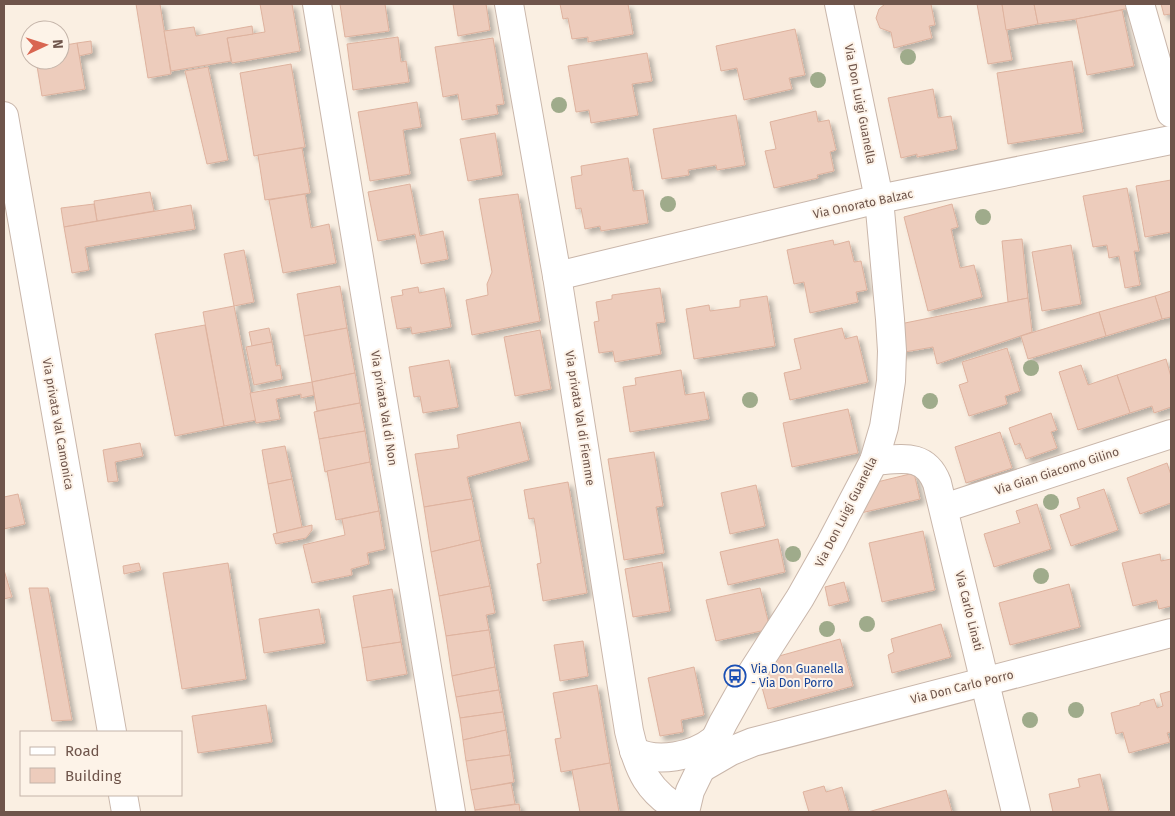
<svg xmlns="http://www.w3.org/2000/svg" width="1175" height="816" viewBox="0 0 1175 816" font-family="'Fira Sans',sans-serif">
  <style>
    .building { fill: #edccbc; stroke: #deb29e; filter: url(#shadow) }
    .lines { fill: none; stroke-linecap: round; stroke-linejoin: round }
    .street-casing { stroke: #c9b6aa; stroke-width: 30 }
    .street { stroke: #fff; stroke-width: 28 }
    .tree { fill: #9fab8b }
    .labels { text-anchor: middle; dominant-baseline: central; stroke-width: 4; stroke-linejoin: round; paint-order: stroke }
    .street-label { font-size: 12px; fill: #6f554b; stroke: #fdf3e8 }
    .transit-label { font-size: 12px; fill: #164399; stroke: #fdf3e8; text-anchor: start }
  </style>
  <defs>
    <filter id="shadow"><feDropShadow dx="4.5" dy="4.5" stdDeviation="2.5" flood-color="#0004"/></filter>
  </defs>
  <rect width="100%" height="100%" fill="#faefe2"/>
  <g class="building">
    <polygon points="136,4 160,4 171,74 148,78"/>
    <polygon points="260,4 292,4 300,51 232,63 227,38 265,32"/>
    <polygon points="340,4 385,4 389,31 345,37"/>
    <polygon points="453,4 486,4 490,30 458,36"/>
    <polygon points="560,4 628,4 633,34 588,42 588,37 572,39 568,18 563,19"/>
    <polygon points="885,4 931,4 935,25 929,26 932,38 894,48 891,32 880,28 876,18 879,9"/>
    <polygon points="977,4 1002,4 1012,60 988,64"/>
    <polygon points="1002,4 1034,4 1038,24 1006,30"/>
    <polygon points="1034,4 1129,4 1130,8 1076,19 1038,24"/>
    <polygon points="1161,4 1171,4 1171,14 1164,15"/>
    <polygon points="1122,10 1134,66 1087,75 1076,19"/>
    <polygon points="252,26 253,34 227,38 231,61 171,71 164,31 194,27 196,36"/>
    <polygon points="795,29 805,75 789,78 792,89 744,100 737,68 721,71 716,46"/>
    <polygon points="398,37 401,62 406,61 409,82 353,90 347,44"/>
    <polygon points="493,38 504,104 496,105 498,114 462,120 458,94 443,97 435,47"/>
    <polygon points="91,41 92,53 79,56 77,43"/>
    <polygon points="77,43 85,89 42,96 36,60 60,60 60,46"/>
    <polygon points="647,53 652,81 632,84 638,115 591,123 589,110 576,112 568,66"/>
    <polygon points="1072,61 1083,132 1008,144 997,73"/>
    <polygon points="291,64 305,147 254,156 240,73"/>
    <polygon points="208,67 228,160 207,164 185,71"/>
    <polygon points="933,89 938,118 951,116 957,149 917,157 917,154 901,158 888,98"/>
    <polygon points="417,102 421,127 403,130 410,174 370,181 358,112"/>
    <polygon points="816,111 818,122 829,120 836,150 830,152 834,171 817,175 818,178 774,188 765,151 776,149 770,122"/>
    <polygon points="736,115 745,165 717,170 716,165 688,170 689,175 662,179 653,129"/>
    <polygon points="495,133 502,175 468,181 460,139"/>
    <polygon points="302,148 310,193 265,200 258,155"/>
    <polygon points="628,158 633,191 643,190 648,223 601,231 600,226 585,229 581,208 576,209 571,177 582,175 581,166"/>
    <polygon points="1171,180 1171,232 1145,237 1136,186"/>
    <polygon points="410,184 420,236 443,231 448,259 421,264 415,234 378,241 368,192"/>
    <polygon points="1127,188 1139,251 1134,251 1140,285 1125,288 1119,256 1109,258 1107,245 1093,247 1083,196"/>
    <polygon points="150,192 154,211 97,221 94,201"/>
    <polygon points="305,194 311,228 329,224 336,263 283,273 269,200"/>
    <polygon points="518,194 540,321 472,335 466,300 488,295 487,284 492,272 479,199"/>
    <polygon points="94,204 97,221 64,227 61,208"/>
    <polygon points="952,204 958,227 951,229 960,268 974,265 982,297 928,311 904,217"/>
    <polygon points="191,205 195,229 85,247 89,270 72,273 64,227"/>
    <polygon points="1022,239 1028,298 1008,302 1002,241"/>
    <polygon points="833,240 834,245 849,241 854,262 861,261 867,290 856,292 858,302 810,313 804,282 794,284 787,250"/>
    <polygon points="1071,245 1081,304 1042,311 1032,252"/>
    <polygon points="244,250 254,302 234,306 224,254"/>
    <polygon points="340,286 347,328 304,336 297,294"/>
    <polygon points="418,287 419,293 444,288 451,327 412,334 411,327 397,329 391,297 403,295 402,290"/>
    <polygon points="660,288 665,322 656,323 661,354 615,362 613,351 599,353 594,322 599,321 596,302 612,299 612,295"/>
    <polygon points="1171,291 1171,317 1162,319 1155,296"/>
    <polygon points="767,296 775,346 694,359 686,309 709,305 710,311 740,307 740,300"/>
    <polygon points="1155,296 1162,319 1106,336 1099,312"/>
    <polygon points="1028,298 1032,332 937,364 933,347 899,353 900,324"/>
    <polygon points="234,306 256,420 224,426 203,312"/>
    <polygon points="1099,312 1106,336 1028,359 1021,336"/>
    <polygon points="205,325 224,426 175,436 155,334"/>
    <polygon points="269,328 272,342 252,346 249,332"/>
    <polygon points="347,328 355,373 312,382 304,336"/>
    <polygon points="842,328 845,339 857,336 868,382 790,400 784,373 801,369 794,339"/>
    <polygon points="540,330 551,389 515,396 504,337"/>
    <polygon points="272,342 276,366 280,365 282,379 254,385 246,347"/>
    <polygon points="1007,348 1020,391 1005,396 1007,404 969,416 959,385 968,382 962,362"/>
    <polygon points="1166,359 1171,377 1171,407 1154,413 1152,406 1130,413 1117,375"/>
    <polygon points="449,360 458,407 423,413 420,396 414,397 409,367"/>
    <polygon points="1081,365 1088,385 1117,375 1130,413 1078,430 1059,372"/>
    <polygon points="681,370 685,395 704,392 709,419 630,432 623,387 636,385 635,378"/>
    <polygon points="355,373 360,403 317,411 312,382"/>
    <polygon points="312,382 314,395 301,398 301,394 276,399 280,419 256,423 250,393"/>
    <polygon points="360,403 365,431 319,439 314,412"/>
    <polygon points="848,409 858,453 792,467 783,423"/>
    <polygon points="1051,413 1057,430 1051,432 1057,448 1026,459 1020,443 1015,445 1009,428"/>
    <polygon points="520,422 529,460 467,477 472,499 424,507 415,454 459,448 457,435"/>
    <polygon points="365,431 370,462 325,472 319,439"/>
    <polygon points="1000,432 1012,468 966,483 955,447"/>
    <polygon points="140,443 143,456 115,462 118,481 108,482 103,450"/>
    <polygon points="285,446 292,479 268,484 262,450"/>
    <polygon points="654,452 663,506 656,507 664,553 624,560 608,459"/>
    <polygon points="370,462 379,511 336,520 327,471"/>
    <polygon points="1167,463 1171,475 1171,503 1140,514 1127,478"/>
    <polygon points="914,473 920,499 861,513 873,483"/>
    <polygon points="292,479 302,527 277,533 268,484"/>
    <polygon points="568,482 587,593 543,601 537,564 541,563 534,518 529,519 524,490"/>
    <polygon points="756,485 765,526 730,534 721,493"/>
    <polygon points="1104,489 1118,530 1071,546 1060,515 1080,508 1077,498"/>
    <polygon points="18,494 25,524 4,529 4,497"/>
    <polygon points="472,499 480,540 431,552 424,507"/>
    <polygon points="1037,504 1051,549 994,567 984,534 1020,523 1016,511"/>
    <polygon points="379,511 385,549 367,553 369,564 351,569 352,575 312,583 303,545 345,535 342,519"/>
    <polygon points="312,525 312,530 306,538 276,544 273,534"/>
    <polygon points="923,531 935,590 882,602 869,543"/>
    <polygon points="778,539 785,572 728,585 720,552"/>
    <polygon points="480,540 490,586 439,596 431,552"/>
    <polygon points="1160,554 1161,561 1171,559 1171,606 1159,609 1157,600 1133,606 1122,563"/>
    <polygon points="662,562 670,611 633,617 625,569"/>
    <polygon points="139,563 141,570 124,574 123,566"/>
    <polygon points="228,563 246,679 182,689 163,573"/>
    <polygon points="4,570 12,597 4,599"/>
    <polygon points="844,582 849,601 829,606 825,587"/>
    <polygon points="1069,584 1080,627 1010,645 999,603"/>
    <polygon points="490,586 495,613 486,615 489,630 446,636 439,596"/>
    <polygon points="29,588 48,588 72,720 52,721"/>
    <polygon points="760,588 770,629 716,641 706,600"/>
    <polygon points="392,589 401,642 362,648 353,596"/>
    <polygon points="319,609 325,643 264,653 259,619"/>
    <polygon points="941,624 951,657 892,673 888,655 894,652 891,639"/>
    <polygon points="489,630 495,667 452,676 446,636"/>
    <polygon points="840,639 853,686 768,709 760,680 772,658"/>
    <polygon points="583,641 588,676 560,681 554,645"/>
    <polygon points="401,642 407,674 367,681 362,648"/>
    <polygon points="495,667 499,690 456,697 452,676"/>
    <polygon points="694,667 704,715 681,720 683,732 660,736 648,678"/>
    <polygon points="597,685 610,763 561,772 555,739 561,738 553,693"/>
    <polygon points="499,690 503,712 460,718 456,697"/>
    <polygon points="1171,691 1171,732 1167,733 1170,742 1129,753 1123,732 1116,734 1111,713 1140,705 1140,703 1154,699 1157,708 1163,706 1160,694"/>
    <polygon points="266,705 272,742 198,753 192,716"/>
    <polygon points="503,712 506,730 463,740 460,718"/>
    <polygon points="506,730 510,755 466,761 463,740"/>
    <polygon points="510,755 514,782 471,790 466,761"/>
    <polygon points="610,763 619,812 580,812 572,770"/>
    <polygon points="1100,774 1109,812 1053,812 1049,794 1080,787 1078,779"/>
    <polygon points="511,783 515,804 475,810 471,790"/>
    <polygon points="824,786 826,792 842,787 849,812 809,812 803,792"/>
    <polygon points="946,790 952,812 868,812"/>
    <polygon points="519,804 520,812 475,812 475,810"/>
  </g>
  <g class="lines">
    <g class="street-casing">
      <g id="street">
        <polyline points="317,4 451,812"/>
        <path d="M509,4L557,276L629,731C638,770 648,793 684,812"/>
        <polyline points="1140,4 1171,113"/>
        <polyline points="4,116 112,732"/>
        <polyline points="557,276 879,199 1171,140"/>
        <path d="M874,461C901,459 925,452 937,483L1016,812"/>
        <polyline points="944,508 1171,434"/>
        <path d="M634,751C657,764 694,756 714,740"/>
        <polyline points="700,769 731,751 753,742 1171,633"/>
        <polyline points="123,795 126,812"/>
        <polyline points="685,812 690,791 723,723 746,682 800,598 831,543 874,461 884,427 891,381 892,351 890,319 879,199 839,4"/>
      </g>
    </g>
    <use href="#street" class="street"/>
  </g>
  <g class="tree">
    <circle cx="908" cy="57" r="8"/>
    <circle cx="818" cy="80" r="8"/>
    <circle cx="559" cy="105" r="8"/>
    <circle cx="668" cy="204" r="8"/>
    <circle cx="983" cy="217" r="8"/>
    <circle cx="1031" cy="368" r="8"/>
    <circle cx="750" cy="400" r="8"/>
    <circle cx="930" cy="401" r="8"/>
    <circle cx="1051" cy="502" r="8"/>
    <circle cx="793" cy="554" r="8"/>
    <circle cx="1041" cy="576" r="8"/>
    <circle cx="867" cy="624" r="8"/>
    <circle cx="827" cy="629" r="8"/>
    <circle cx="1076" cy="710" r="8"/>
    <circle cx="1030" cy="720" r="8"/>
  </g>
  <defs>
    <g id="bus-ring" transform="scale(1.125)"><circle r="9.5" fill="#fdf3e8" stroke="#1a4fb4" stroke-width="1.5"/><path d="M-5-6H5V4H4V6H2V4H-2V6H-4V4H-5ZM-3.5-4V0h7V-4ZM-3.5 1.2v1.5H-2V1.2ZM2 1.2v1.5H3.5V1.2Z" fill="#1a4fb4"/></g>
  </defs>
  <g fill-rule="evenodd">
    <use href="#bus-ring" x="735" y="676"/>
  </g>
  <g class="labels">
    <g class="street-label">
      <text transform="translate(860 104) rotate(79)">Via Don Luigi Guanella</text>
      <text transform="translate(863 204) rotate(-12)">Via Onorato Balzac</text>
      <text transform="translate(384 408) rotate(81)">Via privata Val di Non</text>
      <text transform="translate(580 418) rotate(81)">Via privata Val di Fiemme</text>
      <text transform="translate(58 424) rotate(80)">Via privata Val Camonica</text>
      <text transform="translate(1057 471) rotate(-18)">Via Gian Giacomo Gilino</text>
      <text transform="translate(846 512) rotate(-63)">Via Don Luigi Guanella</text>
      <text transform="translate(969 611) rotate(76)">Via Carlo Linati</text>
      <text transform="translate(962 687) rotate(-14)">Via Don Carlo Porro</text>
    </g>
    <g class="transit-label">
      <text x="751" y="669">Via Don Guanella<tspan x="751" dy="14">- Via Don Porro</tspan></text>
    </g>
  </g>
  <rect width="1175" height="816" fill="none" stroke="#6f554b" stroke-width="10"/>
  <rect x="20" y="731" width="162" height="65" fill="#fdf3e8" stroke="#c4b4a9"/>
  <rect x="30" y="747" width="25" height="8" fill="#ffffff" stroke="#c4b4a9"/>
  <text x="65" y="756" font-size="15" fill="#6f554b">Road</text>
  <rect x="30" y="768" width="25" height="15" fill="#edccbc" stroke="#c4b4a9"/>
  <text x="65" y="781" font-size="15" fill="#6f554b">Building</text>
  <g transform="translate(45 45) rotate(86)"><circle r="24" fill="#fdf3e8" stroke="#c4b4a9"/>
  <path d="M0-4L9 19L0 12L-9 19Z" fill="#d96651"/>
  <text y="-8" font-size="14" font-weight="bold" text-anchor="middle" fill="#6f554b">N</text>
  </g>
</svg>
